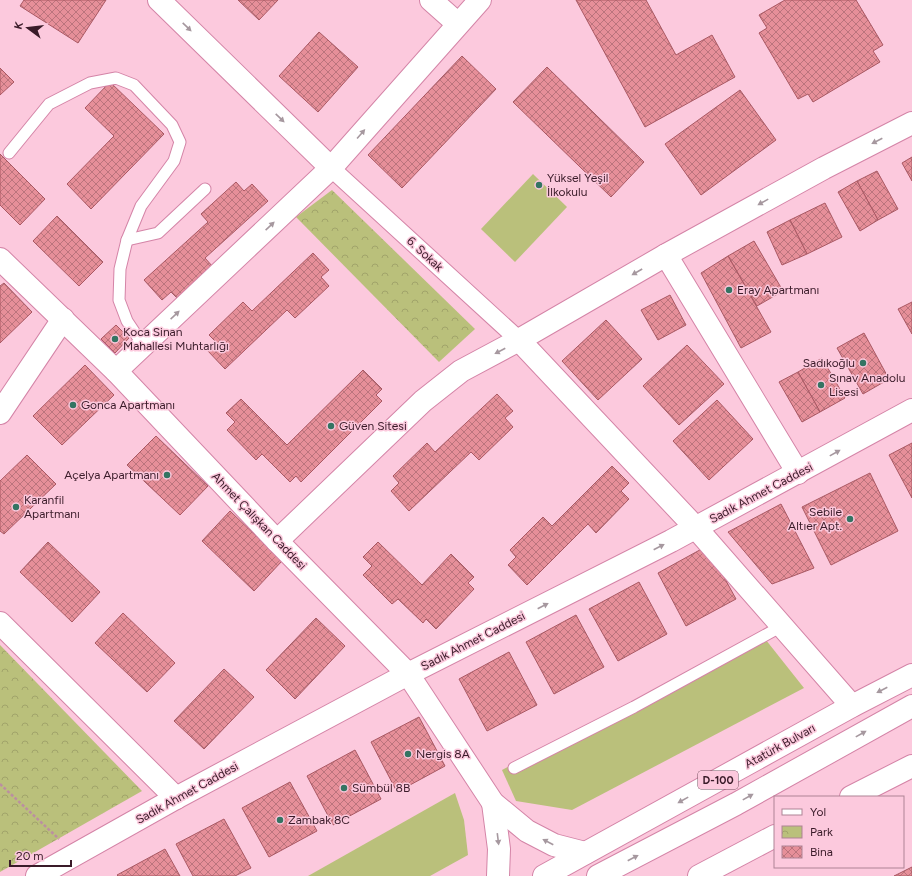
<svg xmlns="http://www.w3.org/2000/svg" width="912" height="876" viewBox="0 0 912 876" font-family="Figtree,sans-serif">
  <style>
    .grass { fill: #bac07b }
    .park { fill: url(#park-crowns) }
    .building { fill: url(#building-cross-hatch); stroke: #a95863 }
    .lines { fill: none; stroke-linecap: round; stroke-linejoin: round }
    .service-casing { stroke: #d484a7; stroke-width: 13 }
    .pedestrian-casing { stroke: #d484a7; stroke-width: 19 }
    .minor-casing { stroke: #d484a7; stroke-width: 24 }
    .primary-casing { stroke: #d484a7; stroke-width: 24 }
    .path { stroke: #bb8fa1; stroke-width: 2.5; stroke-dasharray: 3 2; stroke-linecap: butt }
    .service { stroke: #fff; stroke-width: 11 }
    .pedestrian { stroke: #fff; stroke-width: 17 }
    .minor { stroke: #fff; stroke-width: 22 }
    .primary { stroke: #fff; stroke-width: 22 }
    .oneway { fill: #a6989f }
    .poi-dot { fill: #347462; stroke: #fcc9dd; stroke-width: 1.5 }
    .labels { text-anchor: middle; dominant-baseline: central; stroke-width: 3; stroke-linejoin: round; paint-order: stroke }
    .shield { fill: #fcc9dd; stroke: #744f5f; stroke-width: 1 }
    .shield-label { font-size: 11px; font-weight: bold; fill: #3a1b29 }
    .poi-label { font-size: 12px; fill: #3a1b29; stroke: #fcc9dd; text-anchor: start }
    .street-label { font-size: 12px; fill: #3a1b29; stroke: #fcc9dd }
  </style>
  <defs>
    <pattern id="park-crowns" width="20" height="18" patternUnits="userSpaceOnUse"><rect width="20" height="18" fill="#bac07b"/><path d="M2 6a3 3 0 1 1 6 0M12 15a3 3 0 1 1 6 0" fill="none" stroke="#a1a46a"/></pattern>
    <pattern id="building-cross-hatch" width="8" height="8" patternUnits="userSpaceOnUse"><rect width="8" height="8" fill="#e68f99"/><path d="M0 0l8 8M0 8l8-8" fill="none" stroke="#bb747d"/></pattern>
  </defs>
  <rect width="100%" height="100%" fill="#fcc9dd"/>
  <g class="grass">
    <polygon points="533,174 567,207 515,262 481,229"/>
    <polygon points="762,635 804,688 572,810 516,801 502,770"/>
    <polygon points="455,793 464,820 468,855 430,876 308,876"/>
  </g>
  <g class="park">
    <polygon points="332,190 475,329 439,362 296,217"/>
    <polygon points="0,645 142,791 0,872"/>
  </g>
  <g class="building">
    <polygon points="24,0 106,0 78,43 20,6"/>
    <polygon points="238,0 278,0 259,20"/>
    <polygon points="576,0 646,0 676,55 712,35 735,77 645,127"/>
    <polygon points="785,0 856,0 883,45 873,51 880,62 813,102 808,94 798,99 759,33 767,28 759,15"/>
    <polygon points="319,32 358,67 318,112 279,76"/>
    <polygon points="462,56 496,89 402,188 368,155"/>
    <polygon points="547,67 644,162 611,197 513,102"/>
    <polygon points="0,68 14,82 0,95"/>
    <polygon points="110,82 164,134 91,209 67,184 114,136 85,108"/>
    <polygon points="740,90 776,140 701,195 665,144"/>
    <polygon points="0,154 45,199 20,225 0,205"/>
    <polygon points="912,157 912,181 902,163"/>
    <polygon points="877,171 898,209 878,220 857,181"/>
    <polygon points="857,181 878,220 860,231 838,192"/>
    <polygon points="236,182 244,191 252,184 268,201 205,258 213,267 178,299 171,292 162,300 144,280 208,222 201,214"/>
    <polygon points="825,203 842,237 807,254 790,220"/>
    <polygon points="57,216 103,262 79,286 33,241"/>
    <polygon points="790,220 807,254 782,265 767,232"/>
    <polygon points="754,241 783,291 757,306 728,256"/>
    <polygon points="313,253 329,270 321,277 329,286 295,318 287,310 225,369 207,350 215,341 209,335 243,302 252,311"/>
    <polygon points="728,256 771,332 741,348 701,273"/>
    <polygon points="4,283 32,312 0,343 0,286"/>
    <polygon points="670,295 686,325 658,340 641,310"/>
    <polygon points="912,302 912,334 898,309"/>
    <polygon points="606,320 642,359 598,400 562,361"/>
    <polygon points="116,325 129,338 115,353 101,339"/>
    <polygon points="864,333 889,379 863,394 837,348"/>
    <polygon points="687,345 724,384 679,425 643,386"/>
    <polygon points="822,358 845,398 820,412 798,372"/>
    <polygon points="85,365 114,395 62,445 33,416"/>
    <polygon points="363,370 382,389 376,395 382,401 301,482 296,476 290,482 262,454 256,460 227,430 235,422 226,413 241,399 287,445"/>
    <polygon points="798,372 820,412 802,422 779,382"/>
    <polygon points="497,394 513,411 505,418 513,427 479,460 471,452 409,511 391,491 399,483 393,476 427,443 435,452"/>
    <polygon points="717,400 753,439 709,480 673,441"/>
    <polygon points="156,436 208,486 180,515 127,465"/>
    <polygon points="912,443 912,498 889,455"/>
    <polygon points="27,455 56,484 4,534 0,531 0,481"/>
    <polygon points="612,466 629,483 621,491 629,499 596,533 588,524 527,585 508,565 516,557 510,550 543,517 552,526"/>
    <polygon points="870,473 898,531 831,565 802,507"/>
    <polygon points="781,504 814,568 772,584 728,532"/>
    <polygon points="230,511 282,561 254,591 202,541"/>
    <polygon points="48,542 100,592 72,622 20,572"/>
    <polygon points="378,542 422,585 451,554 474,577 468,583 474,589 436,629 426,619 423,623 398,599 392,604 363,575 372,566 363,557"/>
    <polygon points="707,546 736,599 686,626 658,573"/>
    <polygon points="639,582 667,634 618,661 589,609"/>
    <polygon points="123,613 175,663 147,692 95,643"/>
    <polygon points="576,615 604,667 554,694 526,642"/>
    <polygon points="316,618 345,646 295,699 266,670"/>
    <polygon points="509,652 537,705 487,731 459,679"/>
    <polygon points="224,669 254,697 204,749 174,721"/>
    <polygon points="419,717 445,766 397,792 371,742"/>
    <polygon points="355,750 381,799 333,825 307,776"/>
    <polygon points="290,782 317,831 269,857 242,808"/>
    <polygon points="224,819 251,868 235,876 193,876 176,844"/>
    <polygon points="165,849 180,876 118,876 117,875"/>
    <polygon points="912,867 912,876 894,876"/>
  </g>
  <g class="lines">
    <g class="service-casing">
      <g id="service">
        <polyline points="9,153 49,104 90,83 116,78 134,85 172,125 180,142 174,161 141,206 127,240 120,269 119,300 127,321 143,345"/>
        <polyline points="127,240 158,233 205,189"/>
        <polyline points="514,768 634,707 782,626"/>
      </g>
    </g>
    <g class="pedestrian-casing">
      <polyline id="pedestrian" points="331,168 519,340"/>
    </g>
    <g class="minor-casing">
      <g id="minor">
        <polyline points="159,0 331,168"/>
        <polyline points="431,0 458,24"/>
        <polyline points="666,255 798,473"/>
        <polyline points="0,259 116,371 277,541 408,674 493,803 527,831 554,845 585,853"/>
        <polyline points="519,340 696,528 852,706"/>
        <polyline points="116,371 331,168 480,0"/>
        <polyline points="0,413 63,319"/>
        <polyline points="277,541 423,401 461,371 519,340 666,255 824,168 912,123"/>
        <polyline points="0,623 176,798"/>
        <polyline points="851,797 912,766"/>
        <polyline points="493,803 499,849 498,876"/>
        <polyline points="37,876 176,798 408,674 671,541 912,410"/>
        <polyline points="699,876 775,836"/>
      </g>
    </g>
    <g class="primary-casing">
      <g id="primary">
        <polyline points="544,876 852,706 912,675"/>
        <polyline points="598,876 736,804 912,706"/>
      </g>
    </g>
    <polyline class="path" points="0,784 59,839"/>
    <use href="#service" class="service"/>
    <use href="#pedestrian" class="pedestrian"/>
    <use href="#minor" class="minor"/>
    <use href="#primary" class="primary"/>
  </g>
  <defs><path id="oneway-solid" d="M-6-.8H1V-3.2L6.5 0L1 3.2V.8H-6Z"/></defs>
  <g class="oneway">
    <use href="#oneway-solid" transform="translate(187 27) rotate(44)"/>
    <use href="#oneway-solid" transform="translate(280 118) rotate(44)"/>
    <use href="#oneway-solid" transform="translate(361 134) rotate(-49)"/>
    <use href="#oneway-solid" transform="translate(877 141) rotate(153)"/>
    <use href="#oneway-solid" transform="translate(763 202) rotate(151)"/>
    <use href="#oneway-solid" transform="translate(270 226) rotate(-43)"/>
    <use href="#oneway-solid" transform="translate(637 272) rotate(150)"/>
    <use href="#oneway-solid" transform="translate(175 315) rotate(-43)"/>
    <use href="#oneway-solid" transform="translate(500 351) rotate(152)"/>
    <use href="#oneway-solid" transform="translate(835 453) rotate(-29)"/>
    <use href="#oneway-solid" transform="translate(659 547) rotate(-27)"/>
    <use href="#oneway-solid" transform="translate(543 606) rotate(-27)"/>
    <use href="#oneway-solid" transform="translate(882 690) rotate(153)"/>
    <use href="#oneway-solid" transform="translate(861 734) rotate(-29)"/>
    <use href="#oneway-solid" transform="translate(748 797) rotate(-29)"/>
    <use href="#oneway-solid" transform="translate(683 800) rotate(151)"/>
    <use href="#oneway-solid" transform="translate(498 839) rotate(83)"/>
    <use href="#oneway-solid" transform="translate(548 842) rotate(-152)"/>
    <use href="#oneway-solid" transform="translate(633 858) rotate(-28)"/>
  </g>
  <g class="poi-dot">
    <circle cx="539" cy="185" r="4"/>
    <circle cx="729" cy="290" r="4"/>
    <circle cx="115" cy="339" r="4"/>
    <circle cx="863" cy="363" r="4"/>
    <circle cx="821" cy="385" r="4"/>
    <circle cx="73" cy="405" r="4"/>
    <circle cx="331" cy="426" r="4"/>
    <circle cx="167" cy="475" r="4"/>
    <circle cx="16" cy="507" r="4"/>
    <circle cx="850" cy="519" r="4"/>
    <circle cx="408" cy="754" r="4"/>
    <circle cx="344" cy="788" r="4"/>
    <circle cx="280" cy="820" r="4"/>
  </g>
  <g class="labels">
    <rect class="shield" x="698" y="771" width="40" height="18" rx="3"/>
    <g class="shield-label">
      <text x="718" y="780">D-100</text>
    </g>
    <g class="poi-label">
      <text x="547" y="178">Yüksel Yeşil<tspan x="547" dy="14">İlkokulu</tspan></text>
      <text x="737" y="290">Eray Apartmanı</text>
      <text x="123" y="332">Koca Sinan<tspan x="123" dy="14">Mahallesi Muhtarlığı</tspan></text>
      <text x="855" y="363" text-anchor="end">Sadıkoğlu</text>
      <text x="829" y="378">Sınav Anadolu<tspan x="829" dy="14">Lisesi</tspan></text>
      <text x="81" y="405">Gonca Apartmanı</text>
      <text x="339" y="426">Güven Sitesi</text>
      <text x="159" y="475" text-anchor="end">Açelya Apartmanı</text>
      <text x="24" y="500">Karanfil<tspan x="24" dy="14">Apartmanı</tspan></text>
      <text x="842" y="512" text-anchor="end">Sebile<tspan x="842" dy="14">Altıer Apt.</tspan></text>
      <text x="416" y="754">Nergis 8A</text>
      <text x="352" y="788">Sümbül 8B</text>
      <text x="288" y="820">Zambak 8C</text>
    </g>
    <g class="street-label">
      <text transform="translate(425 254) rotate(43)">6. Sokak</text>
      <text transform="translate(761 493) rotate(-28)">Sadık Ahmet Caddesi</text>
      <text transform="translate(259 521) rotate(46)">Ahmet Çalışkan Caddesi</text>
      <text transform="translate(473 641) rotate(-27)">Sadık Ahmet Caddesi</text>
      <text transform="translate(780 746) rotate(-29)">Atatürk Bulvarı</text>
      <text transform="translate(187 793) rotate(-29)">Sadık Ahmet Caddesi</text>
    </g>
  </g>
  <rect x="774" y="796" width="130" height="72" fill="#fcc9dd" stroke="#ae8395"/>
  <rect x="782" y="809" width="20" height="6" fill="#ffffff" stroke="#ae8395"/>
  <text x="810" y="816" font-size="12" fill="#3a1b29">Yol</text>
  <rect x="782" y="826" width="20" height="12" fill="url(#park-crowns)" stroke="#ae8395"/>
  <text x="810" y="836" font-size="12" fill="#3a1b29">Park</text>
  <rect x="782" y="846" width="20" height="12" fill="url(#building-cross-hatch)" stroke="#ae8395"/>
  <text x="810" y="856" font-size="12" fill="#3a1b29">Bina</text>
  <g transform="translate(28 28) rotate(285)" stroke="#fcc9dd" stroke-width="3" paint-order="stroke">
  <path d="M0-3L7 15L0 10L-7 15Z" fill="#3a1b29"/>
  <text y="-6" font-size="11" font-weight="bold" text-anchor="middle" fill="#3a1b29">K</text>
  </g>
  <path d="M10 860v6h61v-6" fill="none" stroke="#3a1b29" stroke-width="2"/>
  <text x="16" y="860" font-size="12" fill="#3a1b29" stroke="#fcc9dd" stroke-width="3" paint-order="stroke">20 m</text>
</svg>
